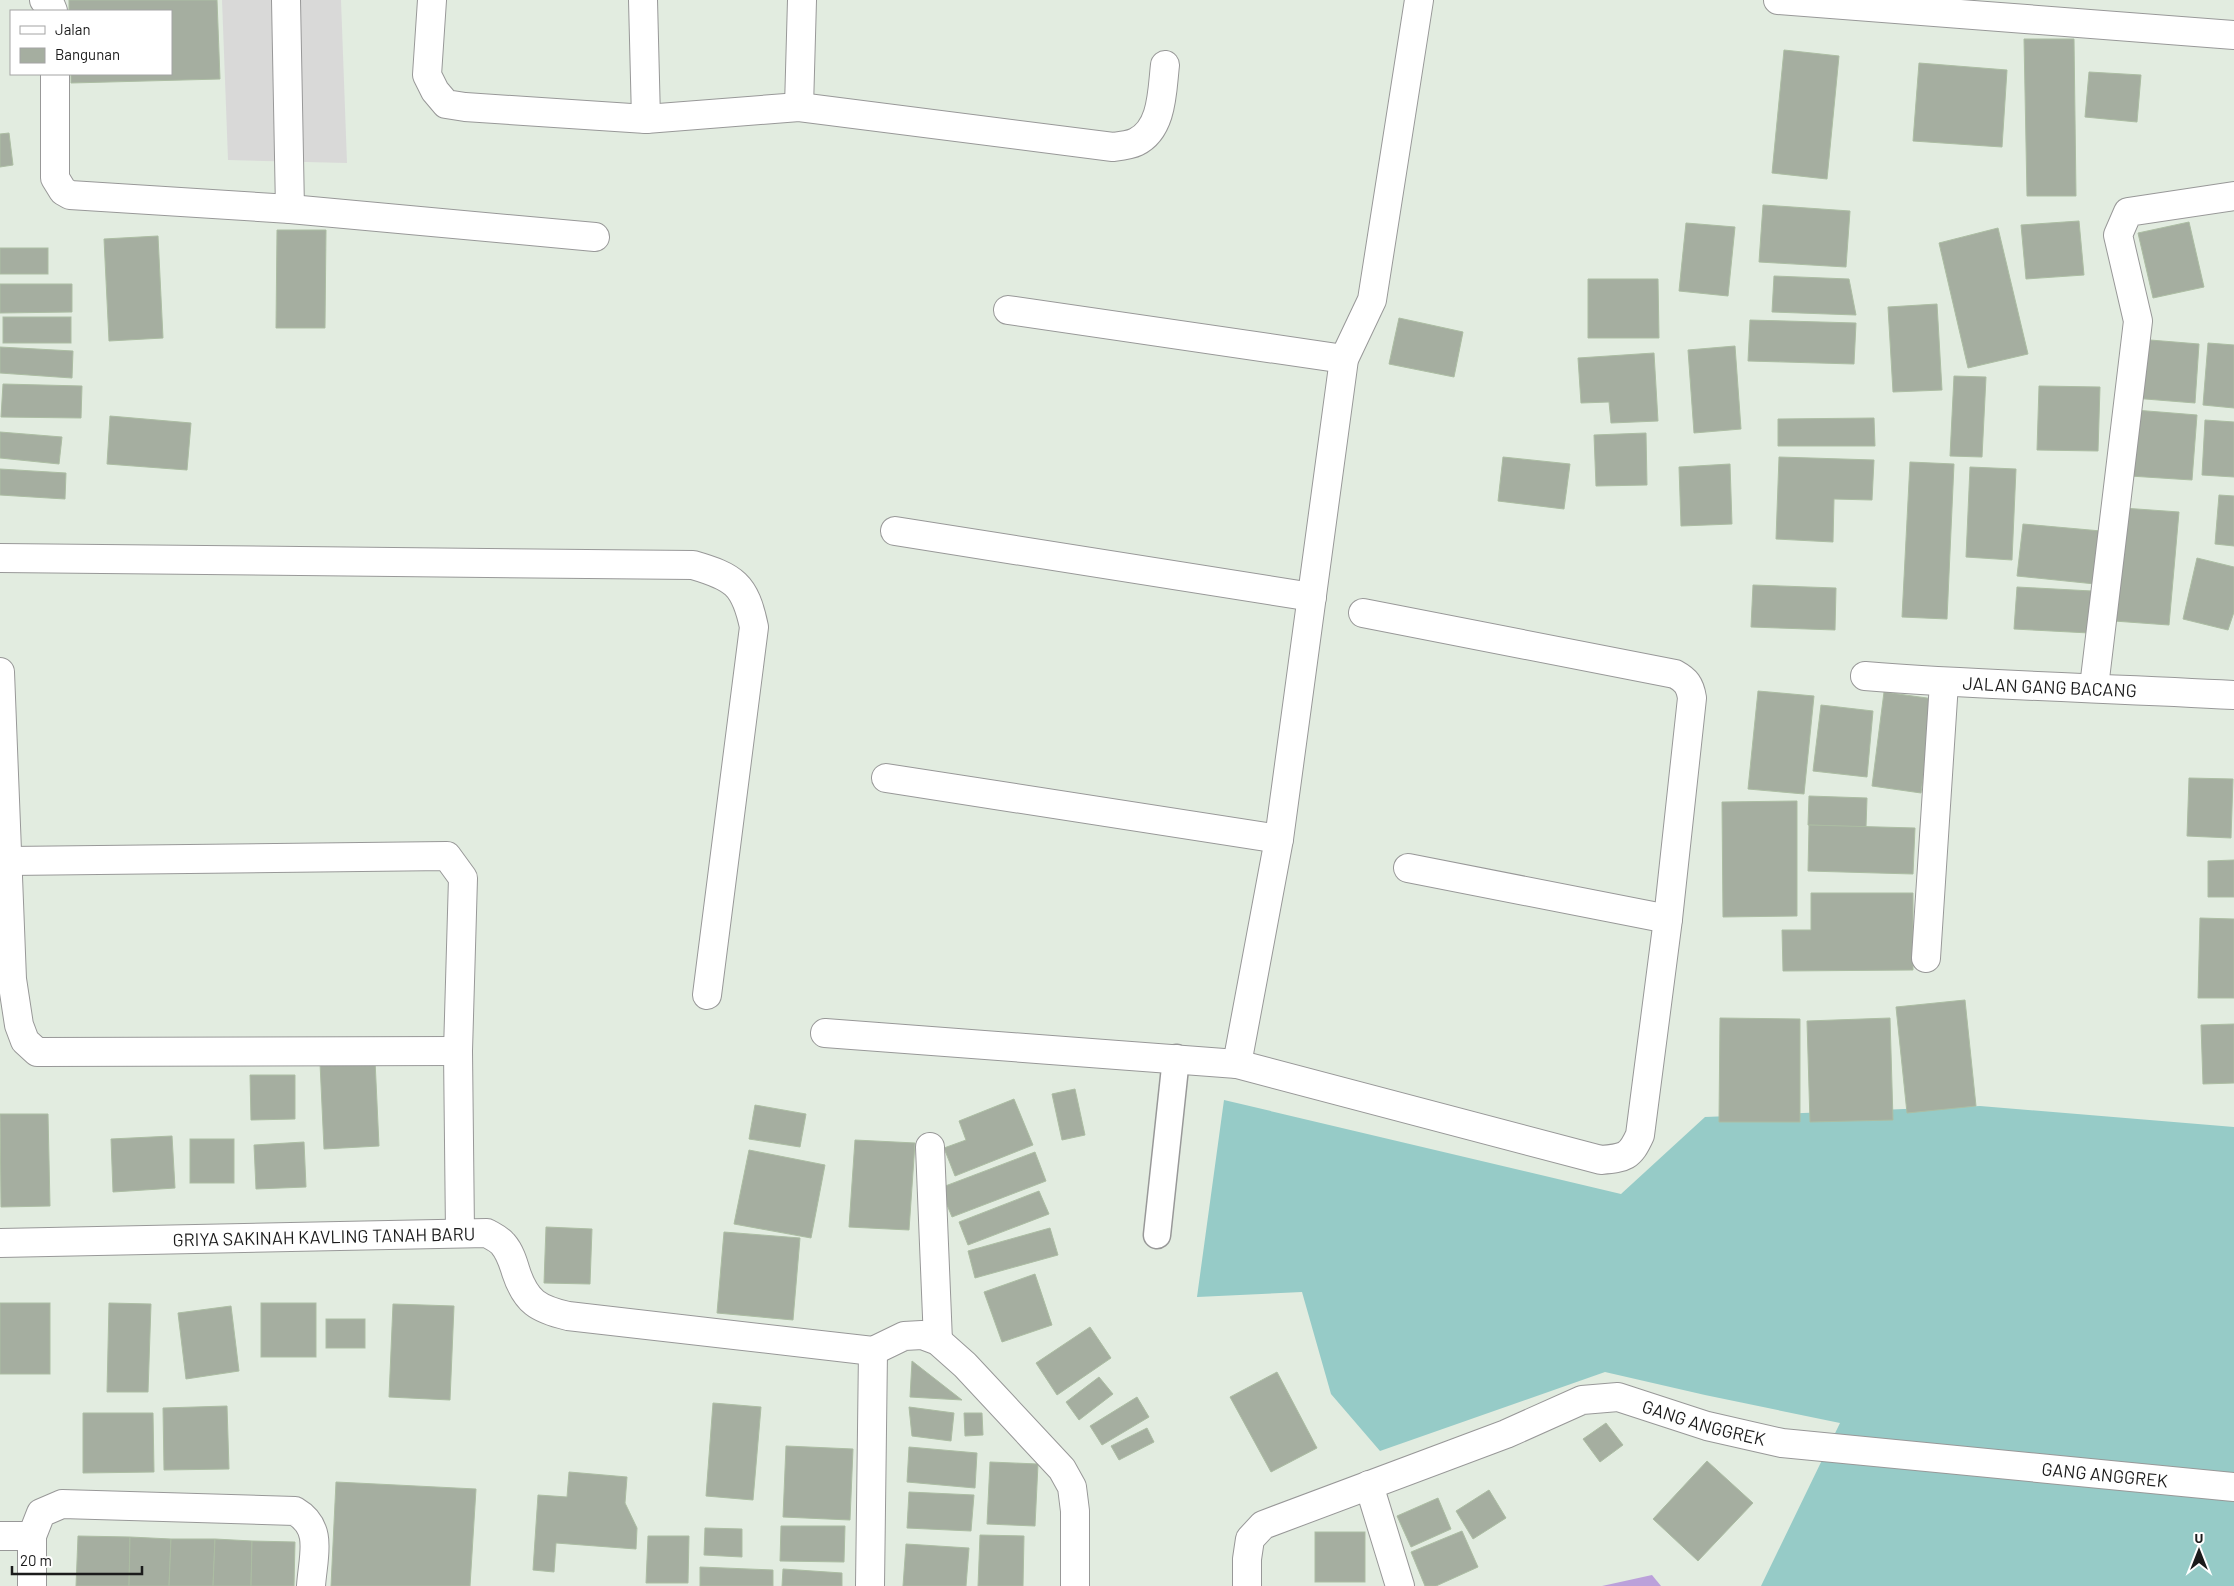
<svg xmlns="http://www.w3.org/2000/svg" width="2234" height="1586" viewBox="0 0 2234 1586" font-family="Barlow,sans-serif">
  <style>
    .residential { fill: #d9d9d8 }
    .forest { fill: #96cbc7 }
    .water { fill: #bba1da }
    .building { fill: #a5aea0; stroke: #acbda3 }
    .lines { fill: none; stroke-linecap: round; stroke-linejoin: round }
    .lane-casing { stroke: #989898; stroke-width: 29 }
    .street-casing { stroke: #989898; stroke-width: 30 }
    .lane { stroke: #fff; stroke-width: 26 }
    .street { stroke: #fff; stroke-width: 28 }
    .labels { text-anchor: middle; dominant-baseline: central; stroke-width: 4; stroke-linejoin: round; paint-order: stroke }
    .street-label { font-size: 18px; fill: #1b1b1b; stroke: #fff }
  </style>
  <rect width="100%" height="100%" fill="#e2ece0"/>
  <polygon class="residential" points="222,0 341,0 347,163 228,160"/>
  <polygon class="forest" points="1224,1100 1621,1194 1705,1117 1980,1106 2234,1127 2234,1586 1761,1586 1840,1423 1705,1395 1605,1372 1380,1451 1331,1394 1302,1292 1197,1297"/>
  <polygon class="water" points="1652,1575 1661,1586 1602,1586"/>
  <g class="building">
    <polygon points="69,0 217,0 220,79 71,83 71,74 171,74 171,11 69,11"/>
    <polygon points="2024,39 2074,39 2076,196 2027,196"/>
    <polygon points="1784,50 1839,56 1827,179 1772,173"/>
    <polygon points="1919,63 2007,70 2002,147 1913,141"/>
    <polygon points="2089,72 2141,75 2137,122 2085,117"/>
    <polygon points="9,133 13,165 0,167 0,134"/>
    <polygon points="1763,205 1850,211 1846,267 1759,262"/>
    <polygon points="2079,221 2084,275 2026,279 2021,225"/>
    <polygon points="2189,222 2204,287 2153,298 2138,233"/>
    <polygon points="1686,223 1735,227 1728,296 1679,291"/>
    <polygon points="1998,228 2028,354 1968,368 1939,243"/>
    <polygon points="277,230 326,230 325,328 276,328"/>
    <polygon points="158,236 163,338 109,341 104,239"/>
    <rect x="0" y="248" width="48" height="26"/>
    <polygon points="1774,276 1849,279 1856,315 1772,312"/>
    <polygon points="1588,279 1658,279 1659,338 1588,338"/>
    <polygon points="0,284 72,284 72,312 0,313"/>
    <polygon points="1937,304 1942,390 1893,392 1888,307"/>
    <rect x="3" y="317" width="68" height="26"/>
    <polygon points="1399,318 1463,332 1454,377 1389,364"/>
    <polygon points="1750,320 1856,323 1854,364 1748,361"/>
    <polygon points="2138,339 2199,344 2195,403 2133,398"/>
    <polygon points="2208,343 2234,345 2234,408 2203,405"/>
    <polygon points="1735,346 1741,429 1694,433 1688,350"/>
    <polygon points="0,347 73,351 72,378 0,373"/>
    <polygon points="1654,353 1658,421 1611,423 1609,402 1581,403 1578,358"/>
    <polygon points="1954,376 1986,377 1982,457 1950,456"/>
    <polygon points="3,384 82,386 81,418 1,417"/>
    <polygon points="2039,386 2100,387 2098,451 2037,450"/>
    <polygon points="2135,410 2197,415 2192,480 2130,476"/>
    <polygon points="110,416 191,423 187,470 107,464"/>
    <polygon points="1874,418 1875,446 1778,446 1778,419"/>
    <polygon points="2205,420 2234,422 2234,477 2202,475"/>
    <polygon points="0,432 62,437 59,464 0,458"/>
    <polygon points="1646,433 1647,485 1596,486 1594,435"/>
    <polygon points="1503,457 1570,464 1564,509 1498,501"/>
    <polygon points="1779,457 1874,460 1872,500 1834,499 1833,542 1776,539"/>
    <polygon points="1910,462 1954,464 1947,619 1902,617"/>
    <polygon points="1730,464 1732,524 1681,526 1679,467"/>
    <polygon points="1970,467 2016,469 2012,560 1966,557"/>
    <polygon points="0,469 66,473 65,499 0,495"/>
    <polygon points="2219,495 2234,496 2234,546 2215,544"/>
    <polygon points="2123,508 2179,512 2169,625 2114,621"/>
    <polygon points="2023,524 2101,531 2095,584 2017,576"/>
    <polygon points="2197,558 2234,567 2234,612 2228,630 2183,619"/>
    <polygon points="1753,585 1836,588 1835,630 1751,627"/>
    <polygon points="2017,587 2092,591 2089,633 2014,629"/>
    <polygon points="1758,691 1814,696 1804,794 1748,789"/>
    <polygon points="1884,692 1934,699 1921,793 1872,786"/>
    <polygon points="1821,705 1873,711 1867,777 1813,771"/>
    <polygon points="2189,778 2233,779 2231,838 2187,836"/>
    <polygon points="1809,796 1867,798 1866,827 1808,825"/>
    <polygon points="1797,801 1797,916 1723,917 1722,802"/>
    <polygon points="1809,825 1915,828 1913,874 1808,871"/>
    <polygon points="2234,860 2234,897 2208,897 2208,861"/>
    <polygon points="1811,893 1913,893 1913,970 1783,971 1782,930 1811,930"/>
    <polygon points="2200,918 2234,919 2234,998 2198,998"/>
    <polygon points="1965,1000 1976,1106 1907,1113 1896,1007"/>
    <polygon points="1720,1018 1800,1019 1800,1122 1719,1122"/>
    <polygon points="1890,1018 1893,1120 1810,1122 1807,1021"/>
    <polygon points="2234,1024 2234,1083 2203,1084 2201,1025"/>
    <polygon points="375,1060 379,1146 324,1149 320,1063"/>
    <polygon points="250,1075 295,1075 295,1119 251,1120"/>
    <polygon points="1075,1089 1085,1135 1062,1140 1052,1094"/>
    <polygon points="1014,1099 1033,1145 955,1176 944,1148 966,1140 959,1121"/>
    <polygon points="755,1105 806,1114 800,1147 749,1139"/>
    <polygon points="0,1114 48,1114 50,1206 1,1207"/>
    <polygon points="172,1136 175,1188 113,1192 111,1139"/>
    <rect x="190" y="1139" width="44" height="44"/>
    <polygon points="855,1140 915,1143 909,1230 849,1227"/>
    <polygon points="304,1142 306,1187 256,1189 254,1145"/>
    <polygon points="749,1150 825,1165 811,1238 734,1224"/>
    <polygon points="1035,1152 1046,1181 952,1217 940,1188"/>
    <polygon points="1039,1191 1049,1214 968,1245 959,1222"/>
    <polygon points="546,1227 592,1229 590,1284 544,1283"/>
    <polygon points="1050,1228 1058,1255 975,1278 968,1251"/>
    <polygon points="724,1232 800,1238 793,1320 717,1313"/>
    <polygon points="1035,1274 1052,1325 1002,1342 984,1292"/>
    <rect x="0" y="1303" width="50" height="71"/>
    <polygon points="109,1303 151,1304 148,1392 107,1392"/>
    <rect x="261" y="1303" width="55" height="54"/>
    <polygon points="393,1304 454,1306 450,1400 389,1397"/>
    <polygon points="231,1306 239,1371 186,1379 178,1313"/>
    <rect x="326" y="1319" width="39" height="29"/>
    <polygon points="1090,1327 1111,1358 1057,1395 1036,1363"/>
    <polygon points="912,1361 962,1400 910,1397"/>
    <polygon points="1277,1372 1317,1448 1271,1472 1230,1397"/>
    <polygon points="1099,1377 1113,1394 1079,1420 1066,1402"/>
    <polygon points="1137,1397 1149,1417 1102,1445 1090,1426"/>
    <polygon points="713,1403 761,1407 753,1500 706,1496"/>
    <polygon points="227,1406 229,1469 164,1470 163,1408"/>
    <polygon points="909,1407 954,1413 951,1441 912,1436"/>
    <polygon points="83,1413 153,1413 154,1472 83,1473"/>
    <polygon points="964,1413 982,1413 983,1435 965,1436"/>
    <polygon points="1606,1423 1623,1445 1600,1462 1583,1439"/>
    <polygon points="1147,1428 1154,1442 1119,1460 1111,1446"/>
    <polygon points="786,1446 853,1449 850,1520 783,1517"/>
    <polygon points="909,1447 977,1453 975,1488 907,1482"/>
    <polygon points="1707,1461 1753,1503 1698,1561 1653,1519"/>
    <polygon points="990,1462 1038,1464 1035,1526 987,1524"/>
    <polygon points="569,1472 627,1477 625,1503 637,1528 636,1549 556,1543 554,1572 533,1570 538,1495 567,1497"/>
    <polygon points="336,1482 476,1489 470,1586 331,1586"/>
    <polygon points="1489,1490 1506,1518 1473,1539 1456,1511"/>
    <polygon points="909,1492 974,1495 971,1531 907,1528"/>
    <polygon points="1438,1498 1451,1529 1411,1547 1397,1516"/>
    <polygon points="781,1526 845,1526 844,1562 780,1561"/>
    <polygon points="705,1528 742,1529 742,1557 704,1555"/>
    <polygon points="1462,1531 1478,1567 1436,1586 1425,1586 1411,1552"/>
    <rect x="1315" y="1532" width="50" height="50"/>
    <polygon points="980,1535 1024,1536 1023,1586 978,1586"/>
    <polygon points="78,1536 130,1537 129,1586 76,1586"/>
    <polygon points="648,1536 689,1536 688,1583 646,1583"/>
    <polygon points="130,1537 171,1539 169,1586 129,1586"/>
    <polygon points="171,1539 215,1539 213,1586 169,1586"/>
    <polygon points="215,1539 252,1541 251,1586 213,1586"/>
    <polygon points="252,1541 295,1542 294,1586 251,1586"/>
    <polygon points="906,1544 969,1548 966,1586 903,1586"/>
    <polygon points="700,1567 773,1570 773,1586 700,1586"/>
    <polygon points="783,1569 842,1573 842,1586 782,1586"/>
  </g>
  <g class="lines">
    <g class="lane-casing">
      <polyline id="lane" points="1157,1235 1176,1058"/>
    </g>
    <g class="street-casing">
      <g id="street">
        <polyline points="44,0 51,6 53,11"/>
        <polyline points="286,0 290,209"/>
        <path d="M432,0L427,75L435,91L446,104L465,107L646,119L799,107L1113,147C1121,146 1130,145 1136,142C1163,129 1162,90 1165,65"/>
        <polyline points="643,0 646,119"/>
        <polyline points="1778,0 2234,35"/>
        <polyline points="55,74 55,178 63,191 70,195 290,209 595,237"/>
        <polyline points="799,107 802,0"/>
        <polyline points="1008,310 1344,359"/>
        <polyline points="895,531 1312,597"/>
        <path d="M0,558L693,565C734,577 745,584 754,627L707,995"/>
        <polyline points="0,672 12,979 19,1025 25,1041 37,1052 458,1051"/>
        <path id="s1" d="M1865,676C1988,686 2111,688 2234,695"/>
        <polyline points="2094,687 2138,321 2118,235 2128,212 2234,196"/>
        <polyline points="886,778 1279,839"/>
        <polyline points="9,861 447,856 463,878 458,1051 460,1233"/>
        <polyline points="1408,868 1668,919"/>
        <polyline points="1926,958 1944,683"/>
        <path d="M825,1033L1237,1064L1601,1160C1625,1158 1630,1157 1640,1135L1668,919L1692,698C1690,685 1686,680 1675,674L1363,613"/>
        <polyline points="1237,1064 1279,839 1344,359 1372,300 1419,0"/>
        <polyline points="930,1147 938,1341"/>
        <path id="s2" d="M0,1243L487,1233C492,1236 499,1239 503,1244C510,1252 513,1262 516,1272C526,1302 538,1309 568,1316L873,1351L904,1336L922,1335L938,1341L965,1365L1062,1469L1072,1487L1075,1511V1586"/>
        <polyline points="1369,1485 1400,1586"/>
        <polyline points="0,1536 32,1536"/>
        <path d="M32,1586V1536L41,1513L62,1504L295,1511C324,1528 313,1556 311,1586"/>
        <polyline points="870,1586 873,1351"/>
        <path id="s3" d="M1247,1586V1559L1250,1539L1263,1525L1506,1434L1582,1400L1618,1397L1707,1426L1782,1443L2234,1487"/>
      </g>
    </g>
    <use href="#lane" class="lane"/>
    <use href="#street" class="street"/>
  </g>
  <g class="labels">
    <g class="street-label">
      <text stroke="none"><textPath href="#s1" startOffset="185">JALAN GANG BACANG</textPath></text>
      <text stroke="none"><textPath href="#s2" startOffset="324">GRIYA SAKINAH KAVLING TANAH BARU</textPath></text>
      <text stroke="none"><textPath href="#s3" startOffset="535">GANG ANGGREK</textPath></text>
      <text stroke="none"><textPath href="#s3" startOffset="940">GANG ANGGREK</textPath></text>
    </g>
  </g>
  <rect x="10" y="10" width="162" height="65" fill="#ffffff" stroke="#a4a4a4"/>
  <rect x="20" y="26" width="25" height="8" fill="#ffffff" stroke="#a4a4a4"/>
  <text x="55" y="35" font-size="15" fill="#1b1b1b">Jalan</text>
  <rect x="20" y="48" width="25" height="15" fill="#a5aea0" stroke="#a4a4a4"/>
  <text x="55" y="60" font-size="15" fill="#1b1b1b">Bangunan</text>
  <g transform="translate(2199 1551)" stroke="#ffffff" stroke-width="4" paint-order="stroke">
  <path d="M0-4L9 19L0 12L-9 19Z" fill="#1b1b1b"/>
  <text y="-8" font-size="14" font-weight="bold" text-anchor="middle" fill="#1b1b1b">U</text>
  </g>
  <path d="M12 1566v8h130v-8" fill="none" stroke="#1b1b1b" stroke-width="2.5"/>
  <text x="20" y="1566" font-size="15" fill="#1b1b1b" stroke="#ffffff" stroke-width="4" paint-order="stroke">20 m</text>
</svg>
